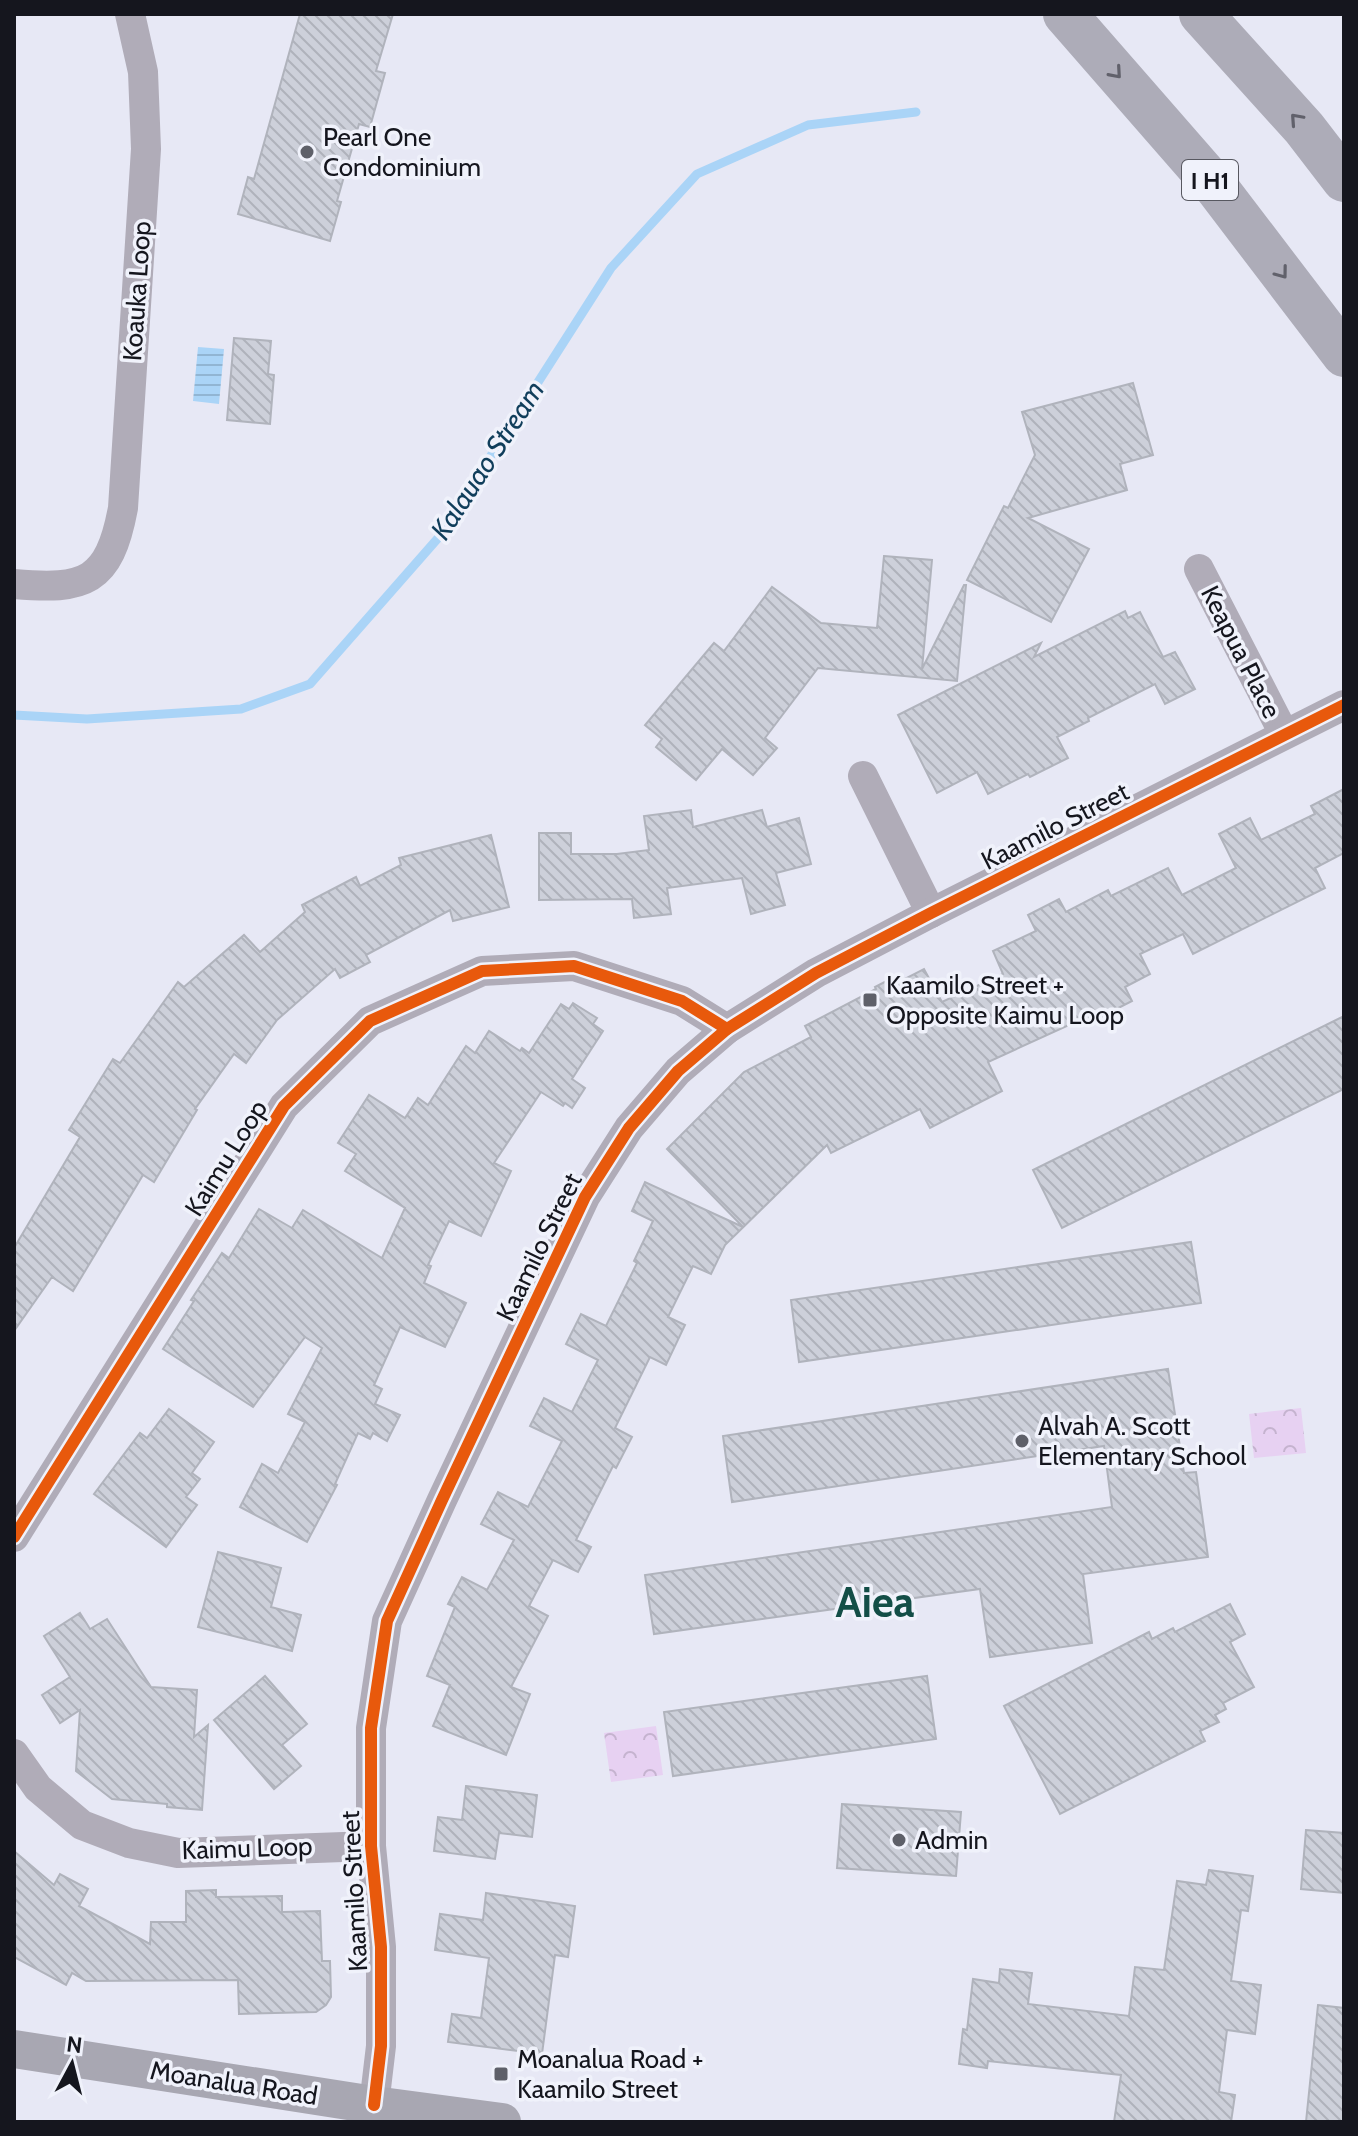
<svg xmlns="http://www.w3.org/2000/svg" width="1358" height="2136" viewBox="0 0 1358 2136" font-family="Cabin,sans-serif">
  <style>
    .park { fill: url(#park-crowns) }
    .water { fill: url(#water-rules) }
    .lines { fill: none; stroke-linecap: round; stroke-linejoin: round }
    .stream { stroke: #aad4f7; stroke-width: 9 }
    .building { fill: url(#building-back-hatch); stroke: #b0b3bc; stroke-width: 2 }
    .minor { stroke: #b0acb8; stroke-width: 30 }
    .major { stroke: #a8a7b2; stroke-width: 38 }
    .highway { stroke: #adacb8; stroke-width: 44 }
    .cycleway-casing { stroke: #f0f2fb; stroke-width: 17 }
    .cycleway { stroke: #e8590c; stroke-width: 12 }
    .oneway { stroke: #61616b }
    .poi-dot { fill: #5e6069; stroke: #f0f2fb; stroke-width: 3 }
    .labels { text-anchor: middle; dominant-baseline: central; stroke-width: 7; stroke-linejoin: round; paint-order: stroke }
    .shield { fill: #f0f2fb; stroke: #575860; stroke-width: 2 }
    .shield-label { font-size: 24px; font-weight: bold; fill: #15161e }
    .poi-label { font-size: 26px; fill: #15161e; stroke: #f0f2fb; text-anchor: start }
    .street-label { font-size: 26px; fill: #15161e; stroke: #f0f2fb }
    .water-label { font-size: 28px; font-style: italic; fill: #103e5b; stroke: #f0f2fb }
    .town-label { font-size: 42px; font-weight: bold; fill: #134e47; stroke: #f0f2fb }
  </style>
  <defs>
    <pattern id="park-crowns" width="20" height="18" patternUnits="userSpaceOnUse" patternTransform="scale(2)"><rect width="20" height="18" fill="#e7d1f2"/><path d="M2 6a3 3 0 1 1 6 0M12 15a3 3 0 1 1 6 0" fill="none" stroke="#c5b3cf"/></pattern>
    <pattern id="water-rules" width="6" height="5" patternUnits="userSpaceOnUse" patternTransform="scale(2)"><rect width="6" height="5" fill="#aad4f7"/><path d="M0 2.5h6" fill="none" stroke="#91b5d3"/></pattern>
    <pattern id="building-back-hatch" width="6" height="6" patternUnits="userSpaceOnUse" patternTransform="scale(2)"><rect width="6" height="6" fill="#cdd0da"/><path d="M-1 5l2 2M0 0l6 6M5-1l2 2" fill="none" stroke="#afb2bb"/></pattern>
  </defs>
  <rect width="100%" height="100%" fill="#e7e8f5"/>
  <g class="park">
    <polygon points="1301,1408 1306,1453 1254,1458 1249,1414"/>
    <polygon points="656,1726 663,1775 611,1782 604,1733"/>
  </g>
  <polygon class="water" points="198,347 224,349 219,404 193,401"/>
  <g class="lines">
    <polyline class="stream" points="14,715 87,719 241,709 310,684 439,537 611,268 697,174 808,125 916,112"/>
  </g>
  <g class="building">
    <polygon points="300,14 393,14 376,71 385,73 370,127 359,124 337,201 341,202 330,241 238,214 248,177 254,179"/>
    <polygon points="234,338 271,341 268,374 274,375 270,424 227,420"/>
    <polygon points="1133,383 1153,455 1120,464 1127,490 1028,518 1089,549 1051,622 967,580 1004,506 1008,508 1035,455 1022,412"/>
    <polygon points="884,556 932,560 922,669 964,585 966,585 957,681 818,668 765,738 777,748 753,775 722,749 696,780 656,747 662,739 645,725 714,643 724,651 772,587 821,623 877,628"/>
    <polygon points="1125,611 1128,618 1140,612 1163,657 1175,652 1195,689 1165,704 1155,684 1088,718 1089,721 1057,737 1068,758 1030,777 1028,774 988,794 977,772 937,793 898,715 1041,643 1034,657"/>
    <polygon points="1344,789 1344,853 1315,868 1325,888 1193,954 1183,934 1140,954 1150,974 1125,987 1132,1001 1085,1025 1082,1019 988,1062 1002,1091 930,1128 920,1109 831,1153 827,1145 725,1245 711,1274 693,1266 668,1317 685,1325 666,1365 650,1357 615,1428 632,1437 616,1468 613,1466 576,1540 591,1547 578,1572 553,1560 529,1606 548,1616 511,1687 530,1694 506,1755 433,1726 450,1685 427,1676 455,1607 448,1604 462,1577 487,1590 514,1540 481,1524 498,1492 528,1507 562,1441 530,1426 544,1398 572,1412 598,1360 566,1344 581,1314 606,1326 637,1263 634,1261 653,1221 632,1211 645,1182 743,1227 667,1149 744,1072 811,1037 805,1026 876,989 875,987 896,976 899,982 924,969 942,1002 1003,974 993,951 1036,931 1028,915 1059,899 1066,912 1108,890 1111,896 1168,868 1182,895 1236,868 1219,834 1250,818 1261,840 1315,814 1311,806"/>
    <polygon points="691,810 693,827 762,810 767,827 799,818 811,864 776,873 785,905 751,914 742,878 667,888 671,914 634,918 632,899 539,900 539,833 571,833 571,854 617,854 649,850 644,816"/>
    <polygon points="491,835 509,907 453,921 450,910 366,955 370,962 340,978 335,969 277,1020 246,1063 234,1054 195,1109 197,1110 154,1182 143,1175 73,1291 52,1277 14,1331 14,1248 80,1137 69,1130 113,1059 120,1063 178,982 184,987 244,935 260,952 305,912 302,905 356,877 360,886 401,865 399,858"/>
    <polygon points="573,1003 597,1018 593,1024 603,1031 572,1079 585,1088 572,1108 565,1103 563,1106 541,1092 494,1163 511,1171 481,1236 449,1221 428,1265 431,1266 424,1283 466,1303 445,1347 400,1327 374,1385 382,1389 375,1404 400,1415 387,1441 373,1433 370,1439 358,1433 335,1484 337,1485 307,1542 240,1507 262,1464 278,1473 305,1422 288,1414 322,1348 305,1337 253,1407 163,1349 194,1301 191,1300 222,1253 229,1258 259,1209 292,1228 303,1210 382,1258 405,1208 345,1171 356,1154 338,1143 369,1095 405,1118 418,1098 428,1105 466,1046 475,1053 489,1031 520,1051 522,1048 529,1053 561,1004 569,1009"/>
    <polygon points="1344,1016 1344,1089 1062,1228 1033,1170"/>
    <polygon points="1191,1242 1201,1303 799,1362 791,1300"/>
    <polygon points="1168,1369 1184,1473 1196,1472 1208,1557 1083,1574 1092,1643 990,1657 980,1589 654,1634 645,1575 1112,1507 1104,1446 732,1502 723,1436"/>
    <polygon points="169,1409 214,1442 192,1473 200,1479 186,1497 197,1505 166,1547 94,1494 140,1433 147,1438"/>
    <polygon points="218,1552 281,1568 271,1607 301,1615 292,1651 198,1627"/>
    <polygon points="1230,1604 1245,1634 1230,1642 1254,1687 1223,1703 1226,1709 1215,1715 1219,1722 1200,1731 1205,1741 1060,1814 1004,1706 1149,1632 1152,1639 1173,1628 1175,1632"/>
    <polygon points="80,1613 90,1629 107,1619 151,1687 197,1690 194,1737 208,1725 202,1810 167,1807 167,1804 112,1799 76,1771 80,1710 60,1723 42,1695 70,1677 44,1636"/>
    <polygon points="265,1676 307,1724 282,1745 301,1766 274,1789 214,1720"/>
    <polygon points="927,1676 936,1739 673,1776 664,1712"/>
    <polygon points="466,1786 537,1795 532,1837 499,1833 495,1859 434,1851 438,1817 462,1820"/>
    <polygon points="842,1804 961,1812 956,1876 837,1868"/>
    <polygon points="1306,1830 1344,1833 1344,1893 1301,1889"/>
    <polygon points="14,1851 54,1885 60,1874 88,1889 79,1906 150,1944 151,1922 186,1922 186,1891 216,1890 216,1897 282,1896 282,1912 320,1911 322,1961 330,1961 331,1997 326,2005 316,2012 239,2014 238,1980 86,1981 72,1973 66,1985 14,1957"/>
    <polygon points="1209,1870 1253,1876 1248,1911 1241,1910 1231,1981 1261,1985 1255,2034 1227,2030 1219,2092 1235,2095 1231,2122 1114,2122 1121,2075 988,2061 987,2068 959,2064 963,2029 967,2030 973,1979 999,1983 1000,1969 1032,1973 1028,2004 1129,2016 1135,1967 1164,1970 1177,1881 1206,1885"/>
    <polygon points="486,1893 575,1906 568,1957 555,1955 542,2054 448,2042 452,2014 481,2018 489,1958 435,1950 440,1914 483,1920"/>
    <polygon points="1318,2005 1344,2008 1344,2122 1306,2122"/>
  </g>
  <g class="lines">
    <g class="minor">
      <polyline points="1199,569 1284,734"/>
      <path d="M14,584C85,590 109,583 123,508L146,149L143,72L130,14"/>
      <polyline points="863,776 931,913"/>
      <polyline points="14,1537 284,1106 370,1021 482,971 574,966 682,1001 727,1029"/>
      <polyline points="14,1754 38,1788 82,1825 129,1843 178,1853 371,1846"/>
      <polyline points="368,2122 374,2105 381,2046 381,1947 371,1846 371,1728 387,1621 442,1500 585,1197 629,1128 678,1071 727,1029 816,973 931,913 1344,705"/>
    </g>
    <polyline class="major" points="14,2049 374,2105 502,2122"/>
    <g class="highway">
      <polyline points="1065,14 1216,187 1344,355"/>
      <polyline points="1201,14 1304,128 1344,180"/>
    </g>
    <g class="cycleway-casing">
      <g id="cycleway">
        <polyline points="14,1537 284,1106 370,1021 482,971 574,966 682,1001 727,1029"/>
        <polyline points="374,2105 381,2046 381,1947 371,1846 371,1728 387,1621 442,1500 585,1197 629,1128 678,1071 727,1029 816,973 931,913 1344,705"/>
      </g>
    </g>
    <use href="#cycleway" class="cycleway"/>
  </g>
  <defs><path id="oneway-chevron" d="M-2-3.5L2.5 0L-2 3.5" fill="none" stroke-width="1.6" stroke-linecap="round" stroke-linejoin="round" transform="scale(2)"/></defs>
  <g class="oneway">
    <use href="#oneway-chevron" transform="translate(1116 73) rotate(49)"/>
    <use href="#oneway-chevron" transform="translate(1296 119) rotate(-132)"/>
    <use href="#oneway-chevron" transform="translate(1282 273) rotate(53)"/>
  </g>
  <g class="poi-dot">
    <circle cx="307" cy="152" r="8"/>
    <rect x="862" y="992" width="16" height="16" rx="4"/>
    <circle cx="1022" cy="1441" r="8"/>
    <circle cx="899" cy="1840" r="8"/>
    <rect x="493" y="2066" width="16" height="16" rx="4"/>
  </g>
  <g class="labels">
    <rect class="shield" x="1182" y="160" width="56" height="40" rx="6"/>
    <g class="shield-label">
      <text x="1210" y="180">I H1</text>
    </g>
    <g class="poi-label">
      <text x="323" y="137">Pearl One<tspan x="323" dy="30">Condominium</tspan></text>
      <text x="886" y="985">Kaamilo Street +<tspan x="886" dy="30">Opposite Kaimu Loop</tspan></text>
      <text x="1038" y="1426">Alvah A. Scott<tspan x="1038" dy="30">Elementary School</tspan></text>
      <text x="915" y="1840">Admin</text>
      <text x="517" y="2059">Moanalua Road +<tspan x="517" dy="30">Kaamilo Street</tspan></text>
    </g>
    <g class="street-label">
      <text transform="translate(137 291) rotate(-86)">Koauka Loop</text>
      <text transform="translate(1241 652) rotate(63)">Keapua Place</text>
      <text transform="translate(1055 826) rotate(-27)">Kaamilo Street</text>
      <text transform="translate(226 1158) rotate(-58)">Kaimu Loop</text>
      <text transform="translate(539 1247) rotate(-64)">Kaamilo Street</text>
      <text transform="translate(247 1848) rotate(-2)">Kaimu Loop</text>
      <text transform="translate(354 1891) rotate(-93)">Kaamilo Street</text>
      <text transform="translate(234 2083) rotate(9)">Moanalua Road</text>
    </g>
    <g class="water-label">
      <text transform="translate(487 460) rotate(-57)">Kalauao Stream</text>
    </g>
    <g class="town-label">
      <text x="875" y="1602">Aiea</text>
    </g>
  </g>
  <rect width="1358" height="2136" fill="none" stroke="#15161e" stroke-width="32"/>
  <g transform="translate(72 2064) rotate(7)" stroke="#f0f2fb" stroke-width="6" paint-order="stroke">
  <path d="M0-6L14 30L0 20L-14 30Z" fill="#15161e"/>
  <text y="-12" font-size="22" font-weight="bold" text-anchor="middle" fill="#15161e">N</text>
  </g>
</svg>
